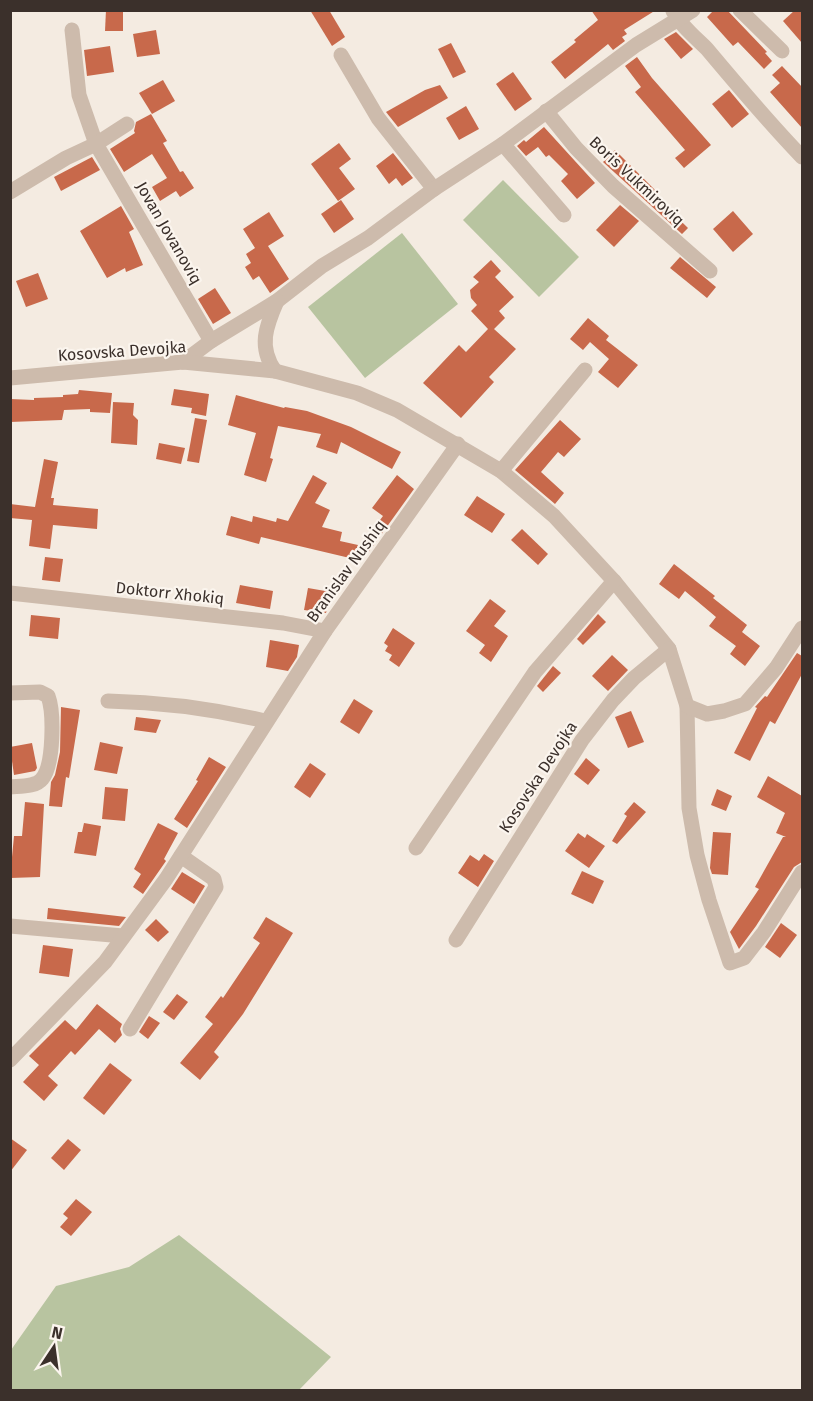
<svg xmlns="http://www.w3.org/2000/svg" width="813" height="1401" viewBox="0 0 813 1401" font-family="'Fira Sans',sans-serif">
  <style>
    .green { fill: #b8c4a0 }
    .building { fill: #c8694b }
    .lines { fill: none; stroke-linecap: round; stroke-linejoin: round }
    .street { stroke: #cdbbac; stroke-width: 15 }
    .labels { text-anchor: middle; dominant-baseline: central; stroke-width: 4.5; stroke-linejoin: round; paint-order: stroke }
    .street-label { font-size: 16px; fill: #3b302b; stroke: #fbf5ee }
  </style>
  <rect width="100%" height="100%" fill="#f4ebe1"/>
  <g class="green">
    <polygon points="503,180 579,257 539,297 463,220"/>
    <polygon points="402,233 458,304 365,378 308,307"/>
    <polygon points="179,1235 331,1357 299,1390 11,1390 11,1350 56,1286 129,1267"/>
  </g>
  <g class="building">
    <polygon points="106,10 123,10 123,31 105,31"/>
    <polygon points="310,10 329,10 345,37 332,46"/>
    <polygon points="591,10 656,10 624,30 627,34 622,37 625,41 613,50 608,44 565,79 551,62 576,42 574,40 598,20"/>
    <polygon points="714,10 727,10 767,52 765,53 772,61 764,69 738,42 733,46 707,17"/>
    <polygon points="795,10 802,10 802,43 783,21"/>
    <polygon points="156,30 160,54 137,57 133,34"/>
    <polygon points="676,32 693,49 681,59 664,39"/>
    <polygon points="451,43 466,72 453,78 438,49"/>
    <polygon points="110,46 114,72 87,76 84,50"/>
    <polygon points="637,57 652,78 711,145 684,168 675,158 685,150 635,92 641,87 625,66"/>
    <polygon points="782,66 802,87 802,128 770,92 780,83 772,75"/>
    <polygon points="513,72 532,99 515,111 496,84"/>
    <polygon points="163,80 175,101 152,114 139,93"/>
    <polygon points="440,85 448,98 398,127 386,112 425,90"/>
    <polygon points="729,90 749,114 732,128 712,104"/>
    <polygon points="466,106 479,129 459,140 446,118"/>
    <polygon points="151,114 167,141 163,143 180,172 183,171 194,188 180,197 176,191 160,201 152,187 167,178 152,154 124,172 110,149 135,133 134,131 136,122"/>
    <polygon points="544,127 595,183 577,199 561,181 568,174 549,155 546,157 538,147 526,156 517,146 524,140 526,142"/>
    <polygon points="339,143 351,159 339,168 355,189 338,201 311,164"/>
    <polygon points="615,150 658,193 655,196 688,228 682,234 603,162"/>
    <polygon points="393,153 413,178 402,186 396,178 389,184 376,166"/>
    <polygon points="92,157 100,170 61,191 54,177"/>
    <polygon points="341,200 354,219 334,233 321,214"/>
    <polygon points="620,205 639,221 614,247 596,230"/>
    <polygon points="121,206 134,229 129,232 143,265 126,272 125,268 107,278 80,231"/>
    <polygon points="733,211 753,234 733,252 713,229"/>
    <polygon points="269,212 284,236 268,246 289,279 270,293 259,276 253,280 245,267 251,263 246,254 255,248 243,229"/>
    <polygon points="680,257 716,287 707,298 670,268"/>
    <polygon points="491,260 501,271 495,277 514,297 499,311 505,318 494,329 516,349 489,377 494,382 461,418 423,383 459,345 466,352 488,329 471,311 477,305 471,298 470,290 479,282 473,277"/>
    <polygon points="38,273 48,299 26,307 16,281"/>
    <polygon points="215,288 231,313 213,324 198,299"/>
    <polygon points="588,318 609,336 606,340 638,365 618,388 598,372 609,359 590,342 583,350 570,339"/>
    <polygon points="174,389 209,394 206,416 191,413 192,408 171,405"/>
    <polygon points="79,390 112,393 110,413 90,412 90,409 64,410 62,420 10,422 10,399 34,400 34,398 63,397 63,395 78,394"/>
    <polygon points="236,395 284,408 285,407 307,411 351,427 401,452 392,469 341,442 337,454 316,447 321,434 278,426 270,458 273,459 266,482 244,475 256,433 228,425"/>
    <polygon points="113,402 134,403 133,415 138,420 137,445 111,443"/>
    <polygon points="195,418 207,420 199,463 187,461"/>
    <polygon points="560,420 581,439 564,457 558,452 541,472 564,493 555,504 515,470"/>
    <polygon points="159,443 185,448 181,464 156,459"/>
    <polygon points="44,459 58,462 51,498 54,498 53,505 98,509 97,529 53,525 50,549 29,546 32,520 10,518 10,504 35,507"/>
    <polygon points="313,475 327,483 315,503 330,510 322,527 342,532 340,541 358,545 354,559 261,537 259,544 226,535 231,516 252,522 253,516 276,522 277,518 288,521"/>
    <polygon points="397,475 414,489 368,553 360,547 383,516 372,508"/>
    <polygon points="477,496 505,514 492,533 464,515"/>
    <polygon points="522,529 548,554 538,565 511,540"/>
    <polygon points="45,557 63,559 60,582 42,580"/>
    <polygon points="674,564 715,596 713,598 747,625 742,632 760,646 745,666 730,654 736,646 709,626 716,617 685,591 679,599 659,584"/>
    <polygon points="240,585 273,591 270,609 236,603"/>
    <polygon points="308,588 331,592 326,613 304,610"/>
    <polygon points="490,599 506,611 494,626 508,636 491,662 479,653 485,645 466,631"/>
    <polygon points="598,614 606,622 583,645 577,639"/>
    <polygon points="31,615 60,618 58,639 29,636"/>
    <polygon points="393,628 415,643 399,667 389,660 392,655 385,651 388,646 384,643"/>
    <polygon points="270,640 299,645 297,657 288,671 266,667"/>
    <polygon points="797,653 802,656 802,674 775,724 770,721 750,761 734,753 757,708 755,707 765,696 767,697"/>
    <polygon points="612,655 628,670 608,691 592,676"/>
    <polygon points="553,666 561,673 543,692 537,686"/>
    <polygon points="354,699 373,711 359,734 340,722"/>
    <polygon points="61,707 80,710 69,778 66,777 62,807 49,806 51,782 55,775 60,752"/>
    <polygon points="631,711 644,742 628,748 615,717"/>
    <polygon points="136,717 161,720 156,733 134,730"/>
    <polygon points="100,742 123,747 117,774 94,770"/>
    <polygon points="32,743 37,768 35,771 14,775 10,747"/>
    <polygon points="209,757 226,767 187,828 174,819 198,781 196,780"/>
    <polygon points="586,758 600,770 588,785 574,774"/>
    <polygon points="310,763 326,774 310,798 294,787"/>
    <polygon points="768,776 802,796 802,862 794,867 756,926 739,949 730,932 759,889 755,887 783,837 786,837 776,833 785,813 757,797"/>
    <polygon points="105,787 128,789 125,821 102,819"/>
    <polygon points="717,789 732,796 726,811 711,805"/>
    <polygon points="25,802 44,804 40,877 10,878 14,836 22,836"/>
    <polygon points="634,802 646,812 617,844 612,841 627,816 624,814"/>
    <polygon points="84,823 101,826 96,856 74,853 78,832 82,832"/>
    <polygon points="158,823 178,833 164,859 166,861 143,894 133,887 141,874 134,869"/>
    <polygon points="713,832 731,833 728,875 712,874 710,868"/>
    <polygon points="578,833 585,838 587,834 605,846 589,868 565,851"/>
    <polygon points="484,854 494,861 478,887 458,873 470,855 479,861"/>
    <polygon points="582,871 604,881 593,904 571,894"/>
    <polygon points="182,872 205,886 194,904 171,889"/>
    <polygon points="48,908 126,917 119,926 47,919"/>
    <polygon points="266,917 293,933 243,1014 214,1052 219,1057 200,1080 180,1063 213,1024 205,1017 221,996 223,998 260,943 253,938"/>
    <polygon points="156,919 169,932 158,942 145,930"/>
    <polygon points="781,923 797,935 780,958 765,947"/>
    <polygon points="43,945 73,949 69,977 39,973"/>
    <polygon points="177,994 188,1002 174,1020 163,1012"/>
    <polygon points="97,1004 122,1024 120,1029 122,1035 115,1043 99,1029 75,1055 71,1051 48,1076 58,1085 44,1101 23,1082 39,1065 29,1056 65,1020 76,1030"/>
    <polygon points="149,1016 160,1023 148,1039 139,1032"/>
    <polygon points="110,1063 132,1080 104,1115 83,1098"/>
    <polygon points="10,1138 27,1150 10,1172"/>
    <polygon points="68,1139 81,1150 64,1170 51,1158"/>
    <polygon points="76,1199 92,1212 71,1236 60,1227 68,1218 63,1214"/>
  </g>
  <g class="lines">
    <g class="street">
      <polyline points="740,10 782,51"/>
      <path d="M673,11C681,26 695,37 707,49C738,86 769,123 802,157"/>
      <polyline points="72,30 79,95 96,144 211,341"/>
      <polyline points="341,55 378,118 434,189"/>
      <polyline points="546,111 576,148 613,186 710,271"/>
      <polyline points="503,144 564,215"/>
      <polyline points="10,192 66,158 96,144 127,124"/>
      <polyline points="183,362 211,341 277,301 322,266 368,238 434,189 503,144 636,45 693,10"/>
      <path d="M275,371C258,347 266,326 277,301"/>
      <polyline points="10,378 183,362 275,371 357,393 397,410 501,471 554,516 614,581 669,649 687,706 689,808 697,855 709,900 730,963 744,958 764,932 802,872"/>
      <polyline points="501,471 585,370"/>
      <polyline points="10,593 283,623 325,631"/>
      <path d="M10,693L40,692L48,696C54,712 54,765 42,779C36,787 20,786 10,787"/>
      <path d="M108,701C161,702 214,709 265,721"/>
      <polyline points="687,706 707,714 724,711 745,704 776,668 802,628"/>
      <polyline points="416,848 535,672 614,581"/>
      <polyline points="10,926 123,936"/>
      <polyline points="456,940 582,740 613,700 634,678 669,649"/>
      <polyline points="130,1029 216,887 214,879 181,856"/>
      <polyline points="10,1060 105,962 166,879 325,631 458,444"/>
    </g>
  </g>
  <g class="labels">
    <g class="street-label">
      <text transform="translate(637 181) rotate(43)">Boris Vukmiroviq</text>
      <text transform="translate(169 233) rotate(60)">Jovan Jovanoviq</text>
      <text transform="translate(122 351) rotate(-4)">Kosovska Devojka</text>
      <text transform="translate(346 571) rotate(-54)">Branislav Nushiq</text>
      <text transform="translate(170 593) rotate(6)">Doktorr Xhokiq</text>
      <text transform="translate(538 777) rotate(-57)">Kosovska Devojka</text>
    </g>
  </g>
  <rect width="813" height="1401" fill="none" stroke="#3b302b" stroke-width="24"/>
  <g transform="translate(54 1347) rotate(13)" stroke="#fbf5ee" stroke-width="4.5" paint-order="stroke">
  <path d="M0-4.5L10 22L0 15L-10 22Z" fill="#3b302b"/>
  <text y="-9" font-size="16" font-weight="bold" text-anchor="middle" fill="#3b302b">N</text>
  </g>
</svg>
